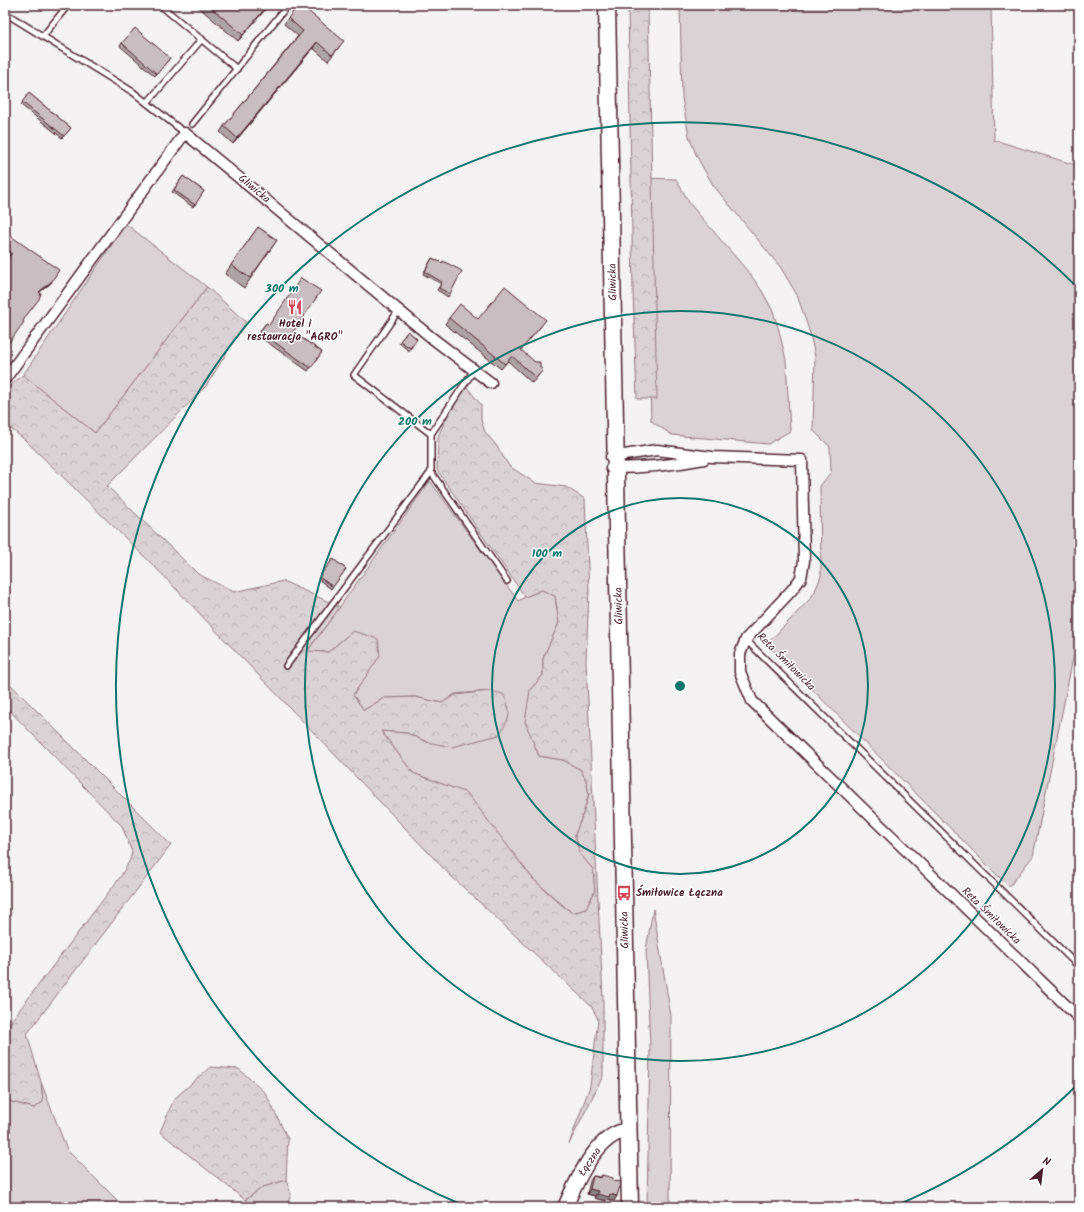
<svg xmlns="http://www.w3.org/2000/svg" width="1084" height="1212" viewBox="0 0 1084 1212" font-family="Kalam,sans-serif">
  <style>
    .grass { fill: #dbd2d5; stroke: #927880 }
    .forest { fill: url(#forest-crowns); stroke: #927880 }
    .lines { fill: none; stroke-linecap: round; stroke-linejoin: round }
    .lane-casing { stroke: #4a1f2b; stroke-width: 8 }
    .street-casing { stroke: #4a1f2b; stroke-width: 13 }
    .secondary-casing { stroke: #4a1f2b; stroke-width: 17 }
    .primary-casing { stroke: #4a1f2b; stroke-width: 19 }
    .lane { stroke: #fff; stroke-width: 5 }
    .street { stroke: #fff; stroke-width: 10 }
    .secondary { stroke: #fff; stroke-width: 14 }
    .primary { stroke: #fff; stroke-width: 16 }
    .wall { fill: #aea3a6; stroke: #4a1f2b }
    .shaded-wall { fill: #8d8487; stroke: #4a1f2b }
    .building { fill: #cabdc1; stroke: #4a1f2b }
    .ring { fill: none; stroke: #0f766e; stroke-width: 2 }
    .labels { text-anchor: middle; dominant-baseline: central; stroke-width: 3; stroke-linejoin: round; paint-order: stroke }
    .street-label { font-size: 11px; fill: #4a1f2b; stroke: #fff }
    .poi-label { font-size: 11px; font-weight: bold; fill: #4a1f2b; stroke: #fff }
    .centre { fill: #0f766e; stroke: #fff; stroke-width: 2 }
    .ring-label { font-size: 12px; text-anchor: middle; font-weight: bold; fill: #0f766e; stroke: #fff; stroke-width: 3; stroke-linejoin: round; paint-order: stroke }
  </style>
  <defs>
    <pattern id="forest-crowns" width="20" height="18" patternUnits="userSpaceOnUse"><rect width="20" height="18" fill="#dbd2d5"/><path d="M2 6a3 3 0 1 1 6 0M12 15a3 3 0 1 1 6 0" fill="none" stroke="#bdb4b7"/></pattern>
  </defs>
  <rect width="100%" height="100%" fill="#f4f2f2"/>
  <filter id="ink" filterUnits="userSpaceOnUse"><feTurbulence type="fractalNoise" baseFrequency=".025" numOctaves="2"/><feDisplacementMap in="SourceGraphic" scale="8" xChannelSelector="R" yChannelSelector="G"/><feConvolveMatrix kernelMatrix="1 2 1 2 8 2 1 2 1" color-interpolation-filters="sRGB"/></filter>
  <g filter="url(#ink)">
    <g class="grass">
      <polygon points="680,5 991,5 994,140 1079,166 1079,637 1072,663 1033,856 1009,887 767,644 810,599 815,591 821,576 820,486 831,472 830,447 813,430 815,357 810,333 797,295 781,268 713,185 697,157 689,136 682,98"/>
      <polygon points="645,178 676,179 690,204 750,274 762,291 773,311 779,331 786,360 790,431 768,444 672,435 651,421"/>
      <polygon points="126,224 207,287 95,433 23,375"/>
      <polygon points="430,481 518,601 525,597 542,590 555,596 559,623 543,658 543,675 530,690 533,741 539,756 563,760 581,770 586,780 589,793 584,811 575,835 580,854 593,869 595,891 586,909 572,913 533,879 467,794 413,773 381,731 407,733 427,742 476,740 499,735 490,691 455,694 442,703 415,697 384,698 364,710 353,695 365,677 353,631 328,652 307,652"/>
      <polygon points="653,909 671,1016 670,1207 647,1207 650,1047 646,950"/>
      <polygon points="41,1082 67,1150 124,1207 5,1207 5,1100 34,1108 43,1102"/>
      <polygon points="286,1180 291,1195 286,1207 252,1207 245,1200 263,1187"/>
    </g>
    <g class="forest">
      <polygon points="628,5 648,5 657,399 637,399 633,292"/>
      <path d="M207,287L246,322L206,386L107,486L198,574L234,592L283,581L340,607L307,651L328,652L353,631L378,639L380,656L353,695L364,710L384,698L415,697L442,703L455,695L490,691L503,694C513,713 510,717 499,735L452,747L427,742L407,733L381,731L413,773L467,793L533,879L557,901L572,913L586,909L595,891L593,869L580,854L575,835L584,811L589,794L586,780L581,770L563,760L539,756L525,722L530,690L543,675V658L559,623L555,596L542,590L525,597L437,470L438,437L462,381L481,405V420L485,432L496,445L509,466L535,483L566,487L585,499L589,591L586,661L603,999V1076L569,1144L590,1086L598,1019L591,1006L450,875L154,566L25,440L5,424V390L23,375L95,433Z"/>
      <polygon points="5,679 171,845 27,1034 41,1082 43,1102 34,1108 5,1100 5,1029 121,876 130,860 132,852 122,826 5,706"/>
      <polygon points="210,1067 239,1069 266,1094 288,1139 286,1180 263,1187 245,1200 160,1132 174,1099"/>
    </g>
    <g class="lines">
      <g class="lane-casing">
        <g id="lane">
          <polyline points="160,5 237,69"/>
          <polyline points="5,13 133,92 185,133"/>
          <polyline points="43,36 68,5"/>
          <polyline points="147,103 202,39"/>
          <polyline points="192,124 288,5"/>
          <polyline points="399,310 354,375 431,434 431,472 507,581"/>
          <polyline points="431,434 474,370"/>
          <polyline points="746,640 1079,967"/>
          <polyline points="286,666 431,472"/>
        </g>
      </g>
      <g class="street-casing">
        <g id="street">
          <polyline points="5,379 185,133 432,338 491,383"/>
          <polyline points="611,457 657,450 712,457 802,460 804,561 801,578 791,591 746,639 740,654 740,672 752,701 1079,1018"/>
          <path d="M611,468C642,468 673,465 704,459"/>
        </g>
      </g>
      <g class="secondary-casing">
        <path id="secondary" d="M565,1207C577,1181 596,1134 628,1130"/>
      </g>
      <g class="primary-casing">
        <polyline id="primary" points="607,5 630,1207"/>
      </g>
      <use href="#lane" class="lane"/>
      <use href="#street" class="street"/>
      <use href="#secondary" class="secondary"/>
      <use href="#primary" class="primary"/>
    </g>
    <g class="wall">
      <polygon points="196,5 268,5 264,11 238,41"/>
      <polygon points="288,18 340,46 328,61 313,48 233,144 220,132 224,126 298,36 284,24"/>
      <polygon points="122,43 170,58 155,76 120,46"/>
      <polygon points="29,93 71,128 62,138 21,105"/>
      <polygon points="183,176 204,191 193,207 172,192"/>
      <polygon points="258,227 277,240 244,288 225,274"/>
      <polygon points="5,233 52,281 51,283 40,292 25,317 10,255 5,252"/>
      <polygon points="432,258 442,263 443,261 450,294 448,297 437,290 441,284 423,274"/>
      <polygon points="449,318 478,319 542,325 521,350 539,375 532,383 508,361 501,369 445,324"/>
      <polygon points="266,323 269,325 293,332 322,352 308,371 257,335"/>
      <polygon points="408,331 417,339 409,351 399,343"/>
      <polygon points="333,559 346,569 331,589 318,579"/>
      <polygon points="602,1175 613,1181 617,1196 614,1201 608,1199 606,1201 594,1198 595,1196 587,1194 590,1181 593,1176 600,1177"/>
    </g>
    <g class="shaded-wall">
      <polygon points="268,5 264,11 238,41"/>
      <polygon points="317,42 313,48 233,144 237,138"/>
      <polygon points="52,281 51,283 37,294 39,292"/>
      <polygon points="590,1189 598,1191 595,1196 587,1194"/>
      <polygon points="597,1194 610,1194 617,1196 614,1201 608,1199 606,1201 594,1198"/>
    </g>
    <g class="building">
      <polygon points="208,5 268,5 243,35"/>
      <polygon points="299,5 301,5 344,41 332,55 317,42 237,138 224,126 303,31 288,18"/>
      <polygon points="135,28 170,58 157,74 122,43"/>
      <polygon points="29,93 71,128 64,136 22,102"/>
      <polygon points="183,176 204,191 195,205 174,190"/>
      <polygon points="258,227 277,240 250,278 231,265"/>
      <polygon points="5,232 59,270 52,281 39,292 41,293 39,299 26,316 23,321 24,322 5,348 5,261 12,253 5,248"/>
      <polygon points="432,258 442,263 443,261 462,271 450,294 439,288 442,282 425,272"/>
      <polygon points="301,278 321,291 293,332 322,352 311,368 260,332 266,323 269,325"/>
      <polygon points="505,286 546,320 521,350 535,362 540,362 540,367 543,370 536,378 512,356 505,364 449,318 460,304 478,319"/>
      <polygon points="408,331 417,339 410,348 400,341"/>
      <polygon points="333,559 346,569 333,587 319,577"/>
      <polygon points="602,1175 613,1178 613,1181 621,1182 617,1196 610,1194 609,1197 597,1194 598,1191 590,1189 593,1176 601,1178"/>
    </g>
  </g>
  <g class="ring">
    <circle cx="680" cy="686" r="188"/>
    <circle cx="680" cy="686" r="375"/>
    <path d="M1078 1084A563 563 0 0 1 895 1206M465 1206A563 563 0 1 1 1078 288"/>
  </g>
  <defs>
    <g id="restaurant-bare" transform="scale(1.2)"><path d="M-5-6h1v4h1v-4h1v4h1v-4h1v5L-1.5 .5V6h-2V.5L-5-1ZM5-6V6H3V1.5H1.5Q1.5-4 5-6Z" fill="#d1495b" stroke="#fff" stroke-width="2.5" paint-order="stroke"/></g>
    <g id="bus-bare" transform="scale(1.2)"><path d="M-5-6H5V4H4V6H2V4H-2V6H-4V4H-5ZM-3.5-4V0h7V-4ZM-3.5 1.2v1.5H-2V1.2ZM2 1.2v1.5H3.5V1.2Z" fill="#d1495b" stroke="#fff" stroke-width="2.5" paint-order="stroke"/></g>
  </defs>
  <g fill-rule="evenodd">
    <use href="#restaurant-bare" x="295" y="307"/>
    <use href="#bus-bare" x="624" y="893"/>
  </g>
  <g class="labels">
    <g class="street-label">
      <text transform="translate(254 189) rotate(40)">Gliwicka</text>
      <text transform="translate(613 282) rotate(-91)">Gliwicka</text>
      <text transform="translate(619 606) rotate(-91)">Gliwicka</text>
      <text transform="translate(786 662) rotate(45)">Reta Śmiłowicka</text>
      <text transform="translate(991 916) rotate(44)">Reta Śmiłowicka</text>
      <text transform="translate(625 930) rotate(-91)">Gliwicka</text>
      <text transform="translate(590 1162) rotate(-56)">Łączna</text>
    </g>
    <g class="poi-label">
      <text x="295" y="324">Hotel i<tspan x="295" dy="13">restauracja "AGRO"</tspan></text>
      <text x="636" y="893" text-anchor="start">Śmiłowice Łączna</text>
    </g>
  </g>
  <circle cx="680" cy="686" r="6" class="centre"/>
  <g class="ring-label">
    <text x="282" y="292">300 m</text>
    <text x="415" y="425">200 m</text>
    <text x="547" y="557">100 m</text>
  </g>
  <rect width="1084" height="1212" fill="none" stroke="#fff" stroke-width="20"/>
  <rect x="10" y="10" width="1064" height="1192" fill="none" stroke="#4a1f2b" stroke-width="1.5" filter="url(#ink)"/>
  <g transform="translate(1042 1170) rotate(28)" stroke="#ffffff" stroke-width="3" paint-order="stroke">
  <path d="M0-3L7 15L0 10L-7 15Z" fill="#4a1f2b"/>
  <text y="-6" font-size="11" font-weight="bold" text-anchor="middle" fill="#4a1f2b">N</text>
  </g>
</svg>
